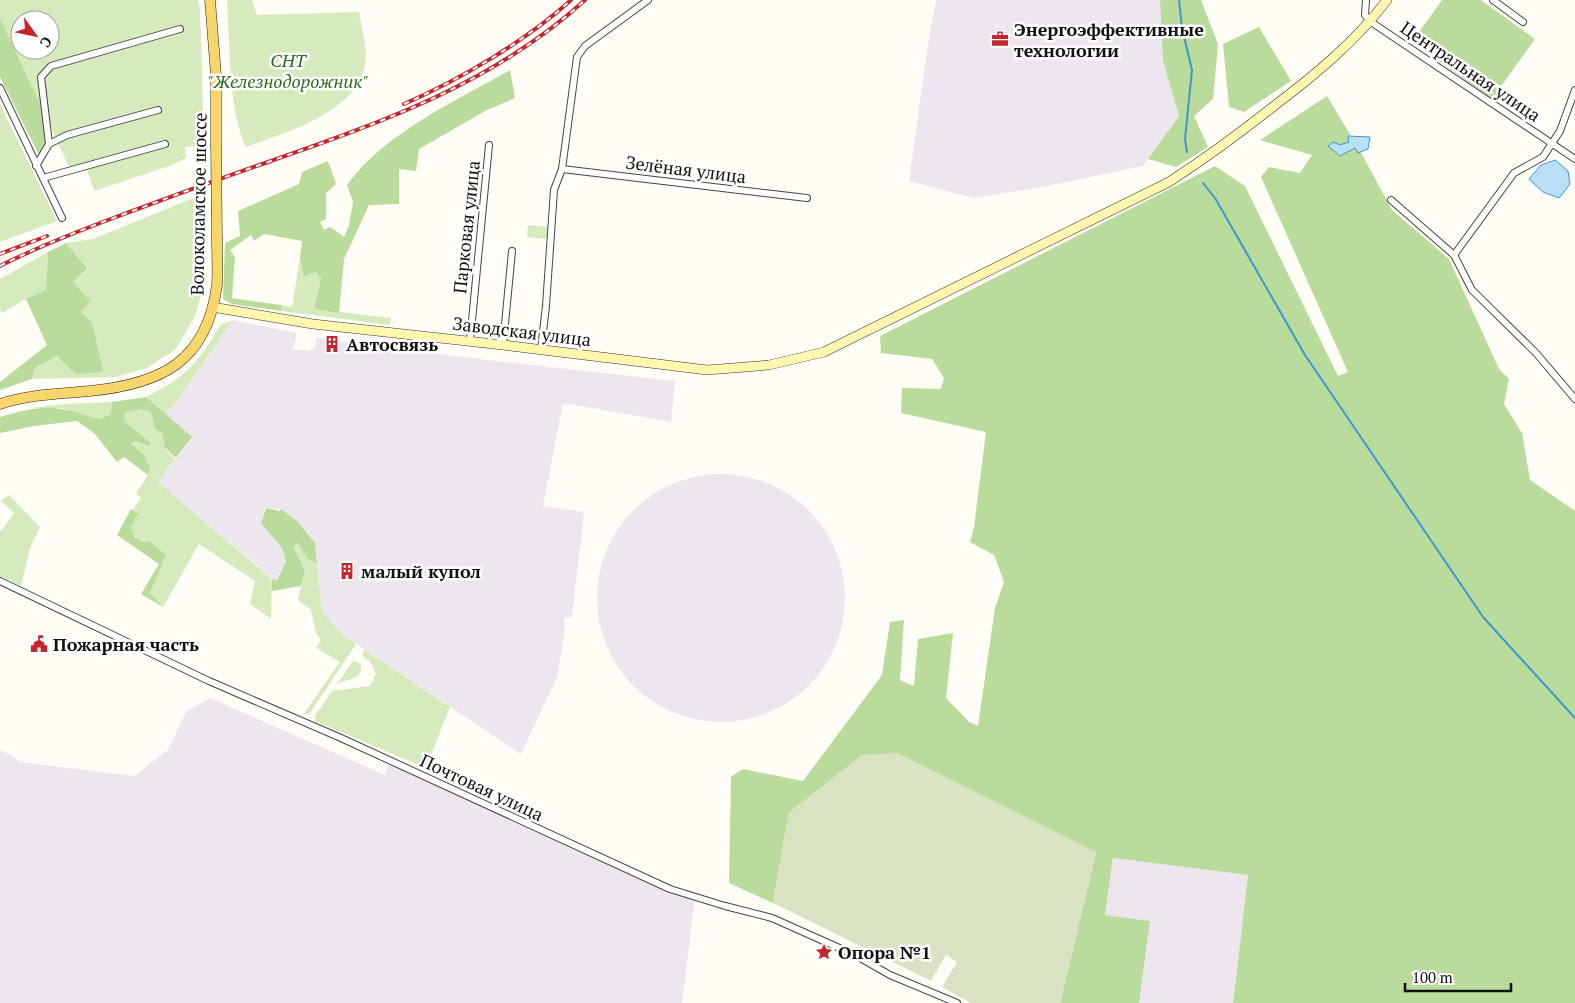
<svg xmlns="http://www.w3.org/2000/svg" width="1575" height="1003" viewBox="0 0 1575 1003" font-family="'PT Serif',serif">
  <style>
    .industrial { fill: #eee6ef }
    .green { fill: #d5ebbd; fill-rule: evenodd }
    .forest { fill: #b9dc9c }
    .cemetery { fill: #d9e3c4 }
    .water { fill: #b9e0f7; stroke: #3f96cf }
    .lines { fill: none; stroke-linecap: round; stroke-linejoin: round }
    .stream { stroke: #3f96cf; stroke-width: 2 }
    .street-casing { stroke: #444; stroke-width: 8 }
    .secondary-casing { stroke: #333; stroke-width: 10 }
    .primary-casing { stroke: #222; stroke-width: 11 }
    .street { stroke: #fff; stroke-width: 6 }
    .secondary { stroke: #fff6b0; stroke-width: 9 }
    .primary { stroke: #f9d66b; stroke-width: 10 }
    .rail-casing { stroke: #c4262e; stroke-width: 4 }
    .rail { stroke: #fff; stroke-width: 2; stroke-dasharray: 5.5; stroke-linecap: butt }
    .primary-bridge-casing { stroke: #222; stroke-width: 11; stroke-linecap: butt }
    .primary-bridge { stroke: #f9d66b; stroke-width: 10 }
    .labels { text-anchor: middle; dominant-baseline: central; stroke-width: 5; stroke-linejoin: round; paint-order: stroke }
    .poi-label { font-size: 18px; font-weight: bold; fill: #111; stroke: #fff; text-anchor: start }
    .park-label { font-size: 18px; font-style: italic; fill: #2f6b1f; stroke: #fff }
    .street-label { font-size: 18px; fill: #111; stroke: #fff }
  </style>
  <rect width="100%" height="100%" fill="#fffdf5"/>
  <g class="industrial">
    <polygon points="936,0 1160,0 1163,61 1179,116 1143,166 1048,186 974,198 909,181 928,44"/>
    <polygon points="233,320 297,333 293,349 308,351 315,348 316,338 470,358 675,381 671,422 563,403 543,506 584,512 572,618 564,617 565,631 557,677 521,754 343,635 322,612 315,543 296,521 280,509 265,508 261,523 282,548 286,561 276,580 274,580 158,482 192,438 165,415 174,405"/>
    <circle cx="721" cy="598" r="124"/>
    <polygon points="210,698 385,775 389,760 695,897 682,1003 0,1003 0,750 15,757 20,762 134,776 168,750 186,712"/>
    <polygon points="1113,858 1248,875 1233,1003 1139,1003 1150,921 1105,915"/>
  </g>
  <g class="green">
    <path d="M0,0H198L200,8L204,145L185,147L186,158L172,165L94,191L85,164L70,169L0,18ZM20,20H50V50H20Z"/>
    <path d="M227,0H252L257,15L359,12C361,26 365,40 366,54C367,110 287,132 246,147C228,109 230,44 227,0Z"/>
    <polygon points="0,104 57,221 0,242"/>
    <polygon points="203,194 202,292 195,316 176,349 147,368 116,377 32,379 35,368 57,356 75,374 81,312 73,282 87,267 66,243 93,239"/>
    <polygon points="528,225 548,227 547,239 527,237"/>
    <polygon points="48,252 46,290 26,299 2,313 0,310 0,279"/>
    <polygon points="300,257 304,275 316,272 321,278 314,309 391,318 390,325 281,311 281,305 292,307"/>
    <path d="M233,320L174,405L165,415L146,397C187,377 198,362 221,324Z"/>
    <polygon points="112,402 111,414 100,419 61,408 32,408 65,404"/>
    <polygon points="141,409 151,412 155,429 163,434 164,447 175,459 158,482 272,579 271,619 250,604 255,581 199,544 163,607 150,593 165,555 135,538 131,527 137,514 133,510 141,498 136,494 148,475 150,467 144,455 131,445 134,441 150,446 151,443 125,422 123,413"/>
    <polygon points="9,495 40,527 30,548 21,586 0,576 0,532 14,513 1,501"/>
    <polygon points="297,541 309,560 317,563 322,612 343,635 356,644 310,713 303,715 340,662 316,648 321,640 316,633 311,610 298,600 305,571 294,548"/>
    <polygon points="365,650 450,707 426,768 315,721 315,716 332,691 370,686 376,674 370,662 362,655"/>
    <path d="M353,661L357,662L361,665C362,681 348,678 337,684Z"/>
  </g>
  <g class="forest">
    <polygon points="1160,0 1201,0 1218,44 1213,99 1194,116 1208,147 1176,167 1148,159 1179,116 1163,61"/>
    <polygon points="1442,0 1481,0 1535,39 1492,99 1412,42"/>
    <polygon points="0,18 42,108 46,144 39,155 0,77"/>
    <polygon points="1259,27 1291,81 1244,112 1229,107 1223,44"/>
    <path d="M510,70L515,98L487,110L419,149L416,171L399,169V204L369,205L344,259L339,313L314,309L321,278L316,272L304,276L300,257L302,241L264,234L254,241L251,235L230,250L235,257L232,298L281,305V311L232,304L223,299L225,243L240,236L238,211L299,184L302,172L328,161L336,184L326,193V219L320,222L324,230L330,227L344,237L349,225L353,202L347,185C384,133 456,101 510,70Z"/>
    <polygon points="1327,96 1364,158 1392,210 1449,259 1499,369 1509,379 1504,404 1522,433 1530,480 1575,511 1575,1003 1233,1003 1248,875 1113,858 1105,915 1150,921 1139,1003 1060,1003 1096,852 789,812 773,903 729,883 731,777 743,769 803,781 882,675 890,622 904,620 900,680 914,686 918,639 953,633 946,698 969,722 978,726 995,608 1004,582 994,555 970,542 974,527 986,432 901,413 902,388 941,389 944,378 932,359 881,353 880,336 1215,166 1245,186 1338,376 1348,372 1261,177 1269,167 1300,173 1312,155 1260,140"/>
    <polygon points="66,243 87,268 73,282 90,301 81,312 92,323 103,372 75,374 57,356 35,368 32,379 0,390 0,382 47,345 26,299 46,290 48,252"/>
    <path d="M146,397L192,437L176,458L164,447L163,434L155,429L151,412L141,409L124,413L125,422L151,443L150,446L134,441L131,444L144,455L150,467L148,475L124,457L117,462L95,434L77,421L34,426L0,433V417C20,411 41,405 62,409C75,411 87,416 100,419L111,414L112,402Z"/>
    <polygon points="266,508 280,511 281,509 297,521 315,543 317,563 309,560 297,542 294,548 305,571 301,586 272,591 272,579 277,580 286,561 282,548 261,523"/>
    <polygon points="131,509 138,514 131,527 135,538 143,542 149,541 166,555 150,593 163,607 141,594 159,564 117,535"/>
  </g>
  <polygon class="cemetery" points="897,753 1096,852 1060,1003 971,1003 942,987 957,962 946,955 931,981 773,903 789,812 862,755"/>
  <g class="water">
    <polygon points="1348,136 1370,137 1368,149 1358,153 1355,148 1340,156 1328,146 1333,142 1340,145 1349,142"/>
    <polygon points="1555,160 1568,171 1570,184 1559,198 1543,192 1529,179 1541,165"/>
  </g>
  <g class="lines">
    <g class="stream">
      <polyline points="1179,0 1182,28 1192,70 1185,139 1187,152"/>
      <polyline points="1203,183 1215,198 1305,355 1483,617 1575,718"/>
    </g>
    <g class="street-casing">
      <g id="street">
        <polyline points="1366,0 1365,15 1371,22 1575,159"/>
        <polyline points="1493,0 1523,22"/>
        <polyline points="0,88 62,218"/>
        <polyline points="49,144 67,135 158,110"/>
        <polyline points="36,166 49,144 41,77 51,66 180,29"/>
        <polyline points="562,169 807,198"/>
        <polyline points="43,178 165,144"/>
        <polyline points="1391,200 1454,255 1472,290 1536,353 1575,399"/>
        <polyline points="1454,255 1514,173 1543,157 1560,131 1575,90"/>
        <polyline points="470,341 489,145"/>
        <polyline points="503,345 512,251"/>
        <polyline points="541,349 546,306 554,190 562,169 577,57 585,46 648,0"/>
        <polyline points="0,581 209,681 341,738 670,889 725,906 772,918 855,955 890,975 957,1003"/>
      </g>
    </g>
    <g class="secondary-casing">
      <path id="secondary" d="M212,307L313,324L503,345L707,370L769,365L824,352L1169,182C1206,158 1240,133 1274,106C1315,75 1356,41 1387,0"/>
    </g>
    <g class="primary-casing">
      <g id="primary">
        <polyline points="210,0 216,75 216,144"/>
        <path d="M0,404C30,394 59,394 90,391C161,384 207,362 217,285C218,270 217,254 217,239"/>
      </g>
    </g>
    <use href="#street" class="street"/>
    <use href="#secondary" class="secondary"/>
    <use href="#primary" class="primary"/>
    <g class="rail-casing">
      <g id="rail">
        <path d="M404,104C459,80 526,41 571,0"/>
        <polyline points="0,254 47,236"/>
        <path d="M0,266C35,248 71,234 108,220C162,200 216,180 271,161C385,121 494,83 585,0"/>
      </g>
    </g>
    <use href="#rail" class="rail"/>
    <g class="primary-bridge-casing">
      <polyline id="primary-bridge" points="216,144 217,239"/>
    </g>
    <use href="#primary-bridge" class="primary-bridge"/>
  </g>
  <defs>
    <g id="office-bare" transform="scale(1.35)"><path d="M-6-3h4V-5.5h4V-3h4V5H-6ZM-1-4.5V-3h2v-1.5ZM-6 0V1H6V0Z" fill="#c4262e" stroke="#fff" stroke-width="2.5" paint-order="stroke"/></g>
    <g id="building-bare" transform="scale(1.35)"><path d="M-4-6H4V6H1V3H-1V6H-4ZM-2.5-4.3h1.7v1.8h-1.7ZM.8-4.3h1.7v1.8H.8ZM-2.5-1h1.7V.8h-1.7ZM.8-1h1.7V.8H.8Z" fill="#c4262e" stroke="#fff" stroke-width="2.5" paint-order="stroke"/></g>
    <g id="civic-bare" transform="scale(1.35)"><path d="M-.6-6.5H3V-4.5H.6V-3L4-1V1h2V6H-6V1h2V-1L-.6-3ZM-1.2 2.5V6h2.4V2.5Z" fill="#c4262e" stroke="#fff" stroke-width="2.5" paint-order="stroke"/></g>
    <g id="sight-bare" transform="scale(1.35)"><path d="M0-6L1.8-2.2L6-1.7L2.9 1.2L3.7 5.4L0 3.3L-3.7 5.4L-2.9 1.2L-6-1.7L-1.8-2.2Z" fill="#c4262e" stroke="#fff" stroke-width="2.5" paint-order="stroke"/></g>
  </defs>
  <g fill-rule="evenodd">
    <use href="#office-bare" x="1000" y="39"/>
    <use href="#building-bare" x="332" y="344"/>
    <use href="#building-bare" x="347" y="571"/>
    <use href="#civic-bare" x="39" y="644"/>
    <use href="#sight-bare" x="824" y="952"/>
  </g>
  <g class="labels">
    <g class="poi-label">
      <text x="1014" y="29">Энергоэффективные<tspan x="1014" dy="21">технологии</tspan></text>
      <text x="346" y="344">Автосвязь</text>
      <text x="361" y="571">малый купол</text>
      <text x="53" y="644">Пожарная часть</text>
      <text x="838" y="952">Опора №1</text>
    </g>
    <g class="park-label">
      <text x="288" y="60">СНТ<tspan x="288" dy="21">"Железнодорожник"</tspan></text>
    </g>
    <g class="street-label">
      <text transform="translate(1471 71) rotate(34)">Центральная улица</text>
      <text transform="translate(686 169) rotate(7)">Зелёная улица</text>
      <text transform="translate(198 204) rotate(-89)">Волоколамское шоссе</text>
      <text transform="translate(466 227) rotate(-84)">Парковая улица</text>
      <text transform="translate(522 331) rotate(7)">Заводская улица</text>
      <text transform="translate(482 787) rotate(25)">Почтовая улица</text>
    </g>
  </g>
  <g transform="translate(35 35) rotate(123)"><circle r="24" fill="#ffffff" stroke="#a0a0a0"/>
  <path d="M0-4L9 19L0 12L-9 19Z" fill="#c4262e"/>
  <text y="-8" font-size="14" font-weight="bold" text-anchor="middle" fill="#111111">С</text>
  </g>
  <path d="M1405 983v8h106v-8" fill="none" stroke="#111111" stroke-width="2.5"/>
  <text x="1412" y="983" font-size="15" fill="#111111" stroke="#ffffff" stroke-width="4" paint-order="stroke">100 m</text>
</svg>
